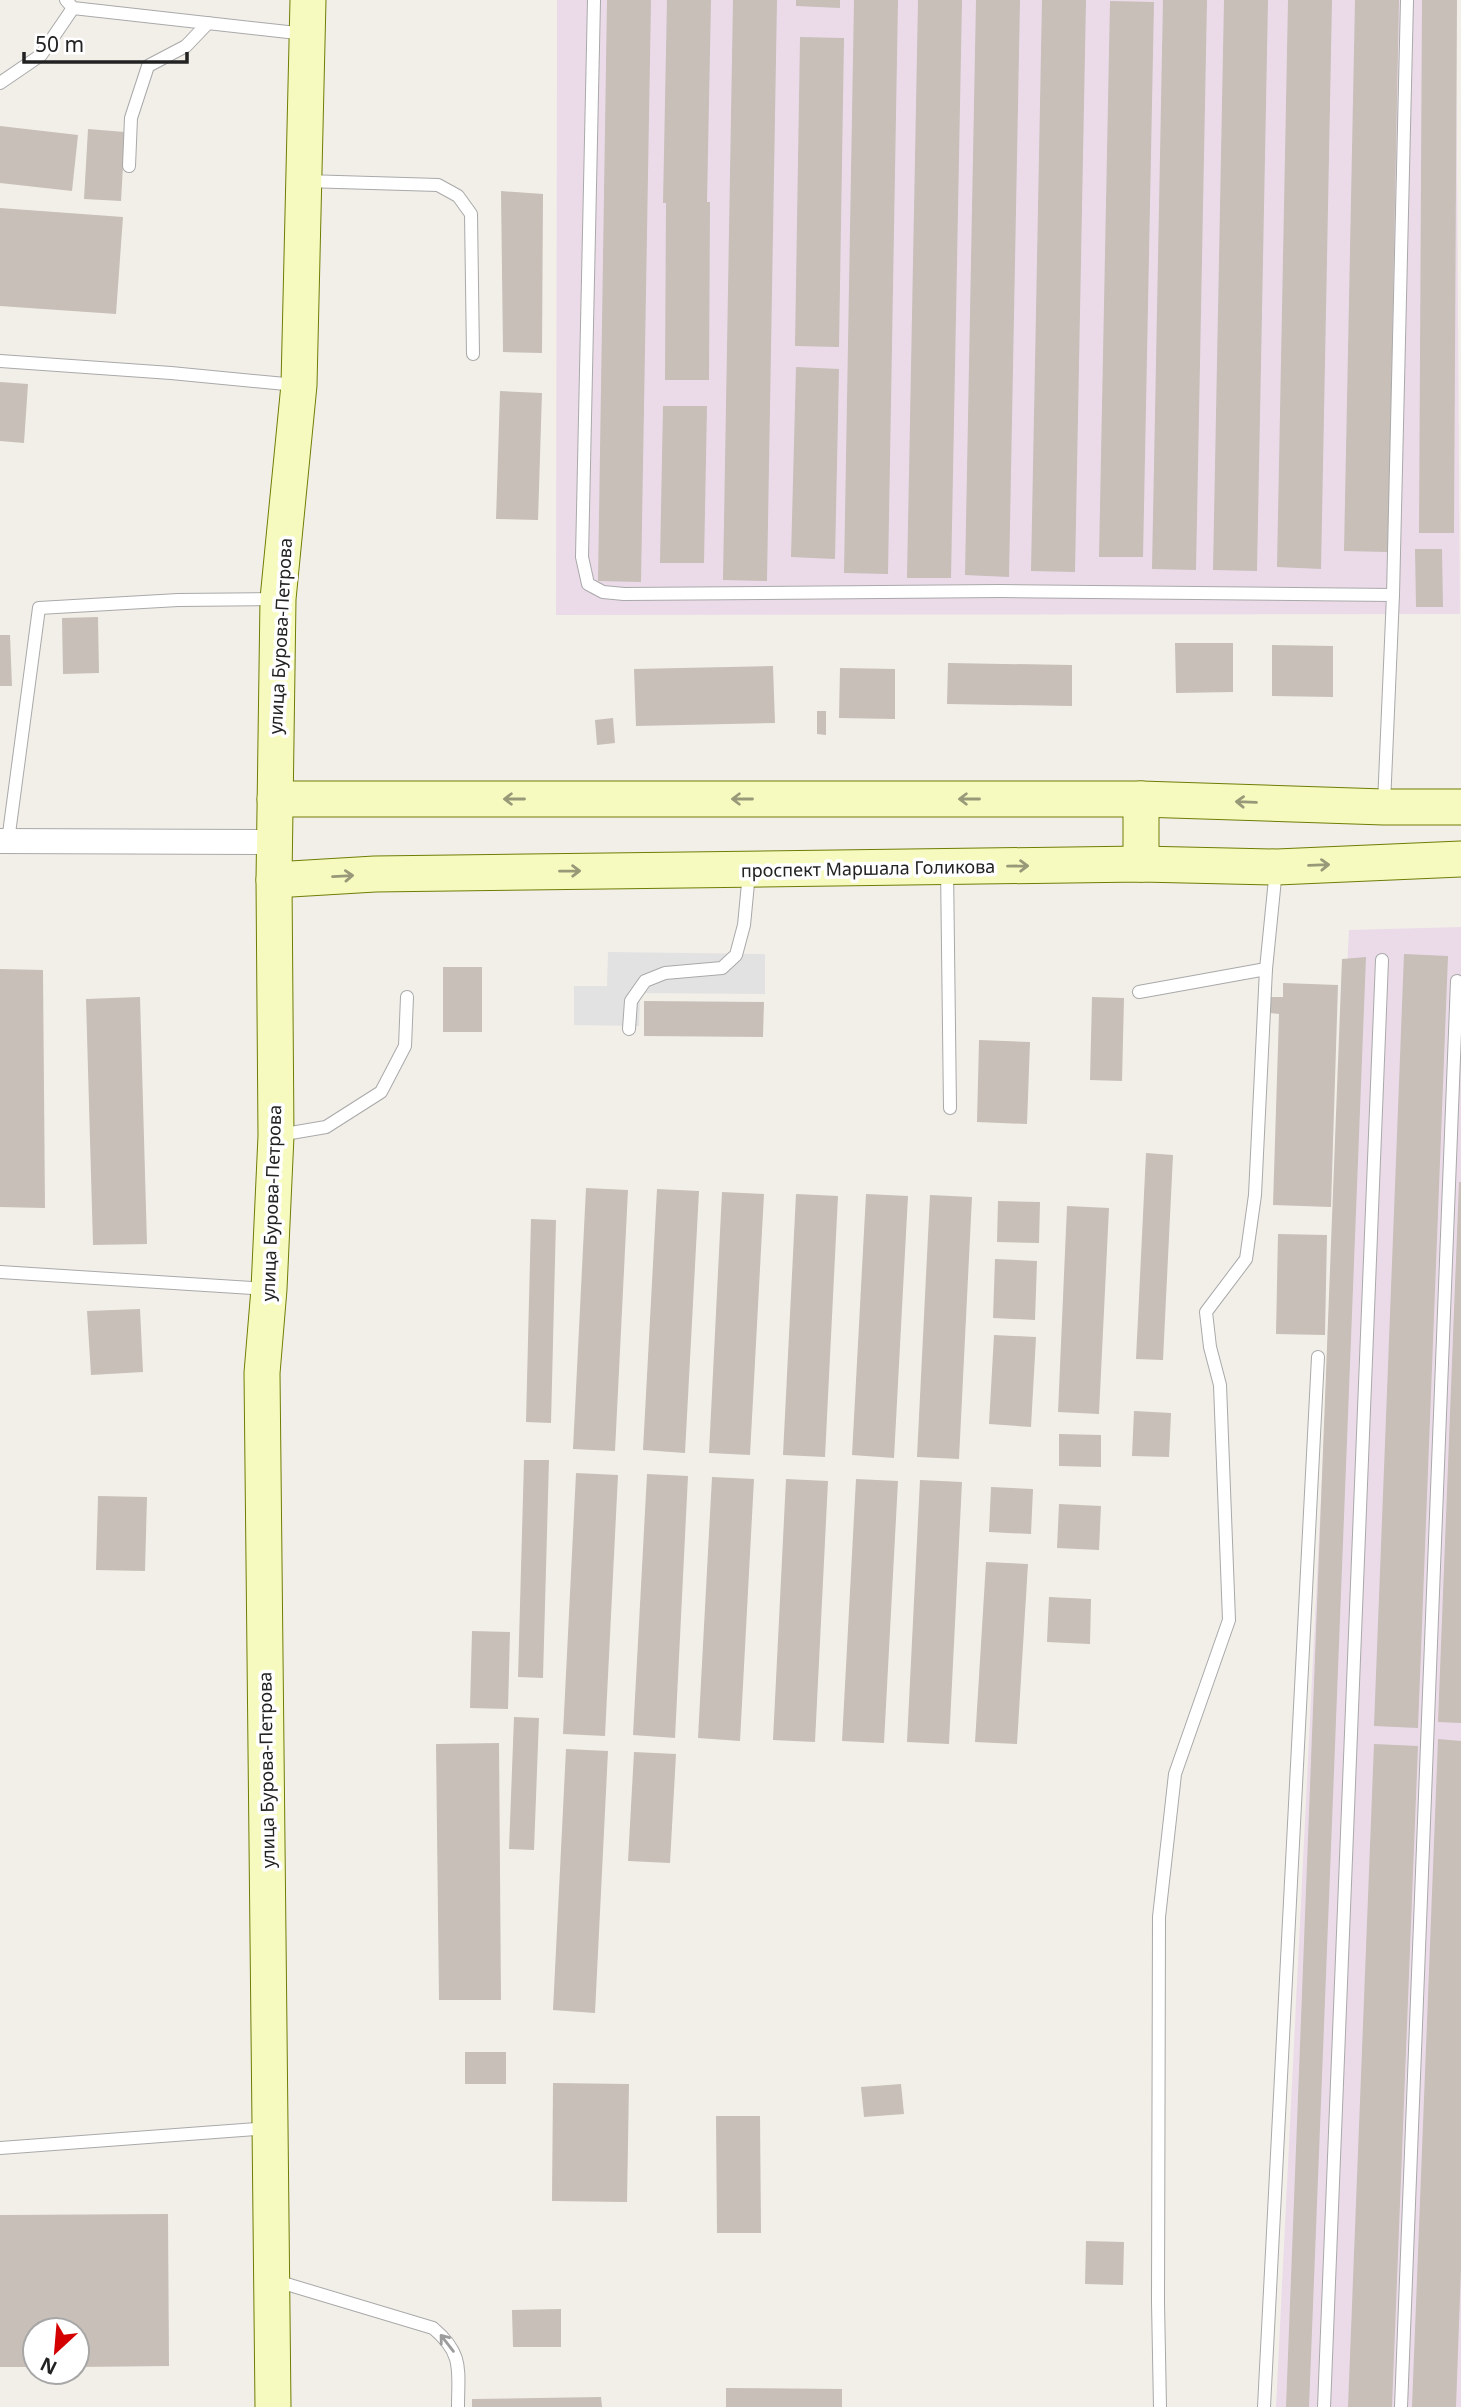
<svg xmlns="http://www.w3.org/2000/svg" width="1461" height="2407" viewBox="0 0 1461 2407" font-family="'Noto Sans',sans-serif">
  <style>
    .industrial { fill: #ebdbe8 }
    .parking { fill: #e2e2e2 }
    .building { fill: #c7bfb8 }
    .lines { fill: none; stroke-linecap: round; stroke-linejoin: round }
    .lane-casing { stroke: #a9a9a9; stroke-width: 14 }
    .street-casing { stroke: #a9a9a9; stroke-width: 26 }
    .secondary-casing { stroke: #707d05; stroke-width: 37 }
    .lane { stroke: #fff; stroke-width: 12 }
    .street { stroke: #fff; stroke-width: 24 }
    .secondary { stroke: #f7fabf; stroke-width: 35 }
    .oneway { stroke: #979978 }
    .oneway2 { stroke: #9c9c9c }
    .labels { text-anchor: middle; dominant-baseline: central; stroke-width: 7; stroke-linejoin: round; paint-order: stroke }
    .street-label { font-size: 18px; fill: #222; stroke: #fff }
  </style>
  <rect width="100%" height="100%" fill="#f2efe9"/>
  <g class="industrial">
    <polygon points="557,0 1456,0 1460,614 556,615"/>
    <polygon points="1461,927 1461,2407 1276,2407 1349,930"/>
  </g>
  <polygon class="parking" points="608,952 765,954 765,994 640,993 639,1026 574,1025 574,986 607,986"/>
  <g class="building">
    <polygon points="607,0 651,0 641,582 598,581"/>
    <polygon points="667,0 711,0 707,202 710,202 709,380 665,380 666,203 663,203"/>
    <polygon points="733,0 777,0 767,581 723,580"/>
    <polygon points="796,0 840,0 840,8 796,6"/>
    <polygon points="854,0 898,0 888,574 844,573"/>
    <polygon points="918,0 962,0 951,578 907,578"/>
    <polygon points="976,0 1020,0 1009,577 965,575"/>
    <polygon points="1042,0 1086,0 1075,572 1031,571"/>
    <polygon points="1163,0 1207,0 1196,570 1152,569"/>
    <polygon points="1224,0 1268,0 1257,571 1213,570"/>
    <polygon points="1288,0 1332,0 1321,569 1277,567"/>
    <polygon points="1355,0 1399,0 1388,552 1344,551"/>
    <polygon points="1422,0 1457,0 1454,533 1419,533"/>
    <polygon points="1110,1 1154,2 1143,557 1099,557"/>
    <polygon points="800,37 844,38 839,347 795,346"/>
    <polygon points="0,126 78,135 72,191 0,183"/>
    <polygon points="88,129 125,132 121,201 84,199"/>
    <polygon points="501,191 543,194 542,353 503,352"/>
    <polygon points="0,208 123,217 116,314 0,306"/>
    <polygon points="796,367 839,369 835,559 791,557"/>
    <polygon points="0,382 28,384 24,443 0,441"/>
    <polygon points="500,391 542,393 538,520 496,519"/>
    <polygon points="663,406 707,406 704,563 660,563"/>
    <polygon points="1415,549 1442,549 1443,607 1416,607"/>
    <polygon points="98,617 99,673 63,674 62,618"/>
    <polygon points="0,635 10,635 12,686 0,686"/>
    <polygon points="1175,643 1233,643 1233,692 1176,693"/>
    <polygon points="1272,645 1333,646 1333,697 1272,696"/>
    <polygon points="948,663 1072,665 1072,706 947,704"/>
    <polygon points="773,666 775,723 636,726 634,669"/>
    <polygon points="840,668 895,669 895,719 839,718"/>
    <polygon points="817,711 826,711 826,735 817,734"/>
    <polygon points="613,718 615,743 597,745 595,720"/>
    <polygon points="1404,954 1448,956 1418,1728 1374,1726"/>
    <polygon points="1366,957 1309,2407 1286,2407 1342,959"/>
    <rect x="443" y="967" width="39" height="65"/>
    <polygon points="0,969 43,970 45,1208 0,1207"/>
    <polygon points="1283,983 1338,985 1331,1207 1273,1205 1279,1014 1269,1013 1270,997 1283,997"/>
    <polygon points="140,997 147,1244 93,1245 86,999"/>
    <polygon points="1092,997 1124,998 1122,1081 1090,1080"/>
    <polygon points="644,1001 764,1002 763,1037 644,1036"/>
    <polygon points="979,1040 1030,1042 1027,1124 977,1122"/>
    <polygon points="1146,1153 1173,1155 1163,1360 1136,1359"/>
    <polygon points="1459,1182 1461,1182 1461,1723 1438,1722"/>
    <polygon points="586,1188 628,1190 615,1451 573,1449"/>
    <polygon points="657,1189 699,1191 685,1453 643,1450"/>
    <polygon points="722,1192 764,1194 750,1455 709,1453"/>
    <polygon points="796,1194 838,1196 825,1457 783,1455"/>
    <polygon points="866,1194 908,1196 894,1458 852,1455"/>
    <polygon points="930,1195 972,1197 959,1459 917,1457"/>
    <polygon points="998,1201 1040,1202 1039,1243 997,1242"/>
    <polygon points="1067,1206 1109,1208 1099,1414 1058,1412"/>
    <polygon points="531,1219 556,1220 551,1423 526,1422"/>
    <polygon points="1278,1234 1327,1235 1325,1335 1276,1334"/>
    <polygon points="995,1259 1037,1261 1035,1320 993,1318"/>
    <polygon points="140,1309 143,1372 91,1375 87,1311"/>
    <polygon points="994,1335 1036,1337 1031,1427 989,1424"/>
    <polygon points="1134,1411 1171,1413 1169,1457 1132,1456"/>
    <polygon points="1059,1434 1101,1435 1101,1467 1059,1466"/>
    <polygon points="524,1460 549,1460 543,1678 518,1677"/>
    <polygon points="576,1473 618,1475 605,1736 563,1734"/>
    <polygon points="647,1474 688,1476 675,1738 633,1735"/>
    <polygon points="712,1477 754,1479 740,1741 698,1738"/>
    <polygon points="786,1479 828,1481 815,1742 773,1740"/>
    <polygon points="856,1479 898,1481 884,1743 842,1741"/>
    <polygon points="920,1480 962,1482 949,1744 907,1742"/>
    <polygon points="991,1487 1033,1489 1031,1534 989,1532"/>
    <polygon points="98,1496 147,1497 145,1571 96,1570"/>
    <polygon points="1059,1504 1101,1506 1099,1550 1057,1548"/>
    <polygon points="986,1562 1028,1564 1017,1744 975,1742"/>
    <polygon points="1049,1597 1091,1599 1090,1644 1047,1642"/>
    <polygon points="472,1631 510,1632 508,1709 470,1708"/>
    <polygon points="514,1717 539,1718 534,1850 509,1849"/>
    <polygon points="1438,1739 1461,1741 1461,2268 1456,2407 1412,2407"/>
    <polygon points="499,1743 501,2000 439,2000 436,1744"/>
    <polygon points="1374,1744 1418,1746 1392,2407 1348,2407"/>
    <polygon points="566,1749 608,1751 595,2013 553,2010"/>
    <polygon points="634,1752 676,1754 670,1863 628,1861"/>
    <rect x="465" y="2052" width="41" height="32"/>
    <polygon points="553,2083 629,2084 627,2202 552,2201"/>
    <polygon points="901,2084 904,2114 864,2117 861,2087"/>
    <polygon points="716,2116 760,2116 761,2233 717,2233"/>
    <polygon points="168,2214 169,2366 77,2367 77,2330 35,2330 35,2367 0,2367 0,2215"/>
    <polygon points="1086,2241 1124,2242 1123,2285 1085,2284"/>
    <polygon points="561,2309 561,2347 513,2347 512,2310"/>
    <polygon points="726,2388 842,2389 842,2407 726,2407"/>
    <polygon points="601,2397 602,2407 472,2407 472,2399"/>
  </g>
  <g class="lines">
    <g class="lane-casing">
      <g id="lane">
        <polyline points="66,0 73,8 306,34"/>
        <polyline points="594,0 582,557 588,584 603,592 624,594 1001,591 1393,595 1384,804"/>
        <polyline points="0,83 41,55 73,8"/>
        <polyline points="129,166 131,118 148,66 186,46 208,23"/>
        <polyline points="305,181 438,185 458,196 471,214 473,354"/>
        <polyline points="0,361 171,373 296,385"/>
        <polyline points="1393,595 1407,0"/>
        <polyline points="8,841 39,608 178,600 274,599"/>
        <polyline points="947,867 950,1108"/>
        <polyline points="1139,992 1266,969"/>
        <polyline points="629,1029 631,1001 645,981 665,973 722,968 736,955 744,925 749,873"/>
        <polyline points="279,1135 326,1127 381,1092 405,1046 407,997"/>
        <polyline points="0,1272 268,1289"/>
        <polyline points="0,2148 268,2128"/>
        <path d="M273,2280L433,2328C464,2354 458,2370 458,2407"/>
        <polyline points="1160,2407 1158,2302 1159,1917 1175,1774 1229,1620 1220,1385 1210,1347 1206,1312 1246,1259 1255,1195 1266,969 1276,869"/>
        <polyline points="1264,2407 1318,1357"/>
        <polyline points="1324,2407 1382,960"/>
        <polyline points="1401,2407 1457,981"/>
      </g>
    </g>
    <g class="street-casing">
      <polyline id="street" points="0,841 275,842"/>
    </g>
    <g class="secondary-casing">
      <g id="secondary">
        <polyline points="275,799 1141,799 1384,807 1461,807"/>
        <polyline points="1141,864 1141,799"/>
        <polyline points="274,880 375,874 1141,864 1277,867 1461,859"/>
        <polyline points="273,2407 262,1373 269,1289 276,1136 274,880 278,599 299,385 308,0"/>
      </g>
    </g>
    <use href="#lane" class="lane"/>
    <use href="#street" class="street"/>
    <use href="#secondary" class="secondary"/>
  </g>
  <defs><path id="oneway-shaft" d="M-6 0H5M1.5-3L5.5 0L1.5 3" fill="none" stroke-width="1.6" stroke-linecap="round" stroke-linejoin="round" transform="scale(1.75)"/></defs>
  <g class="oneway">
    <use href="#oneway-shaft" transform="translate(514 799) rotate(180)"/>
    <use href="#oneway-shaft" transform="translate(742 799) rotate(180)"/>
    <use href="#oneway-shaft" transform="translate(969 799) rotate(180)"/>
    <use href="#oneway-shaft" transform="translate(1246 802) rotate(-178)"/>
    <use href="#oneway-shaft" transform="translate(1319 865) rotate(-2)"/>
    <use href="#oneway-shaft" transform="translate(1018 866) rotate(-1)"/>
    <use href="#oneway-shaft" transform="translate(570 871) rotate(-1)"/>
    <use href="#oneway-shaft" transform="translate(343 876) rotate(-3)"/>
  </g>
  <use class="oneway2" href="#oneway-shaft" transform="translate(447 2343) rotate(-128)"/>
  <g class="labels">
    <g class="street-label">
      <text transform="translate(280 636) rotate(-87)">улица Бурова-Петрова</text>
      <text transform="translate(868 868) rotate(-1)">проспект Маршала Голикова</text>
      <text transform="translate(271 1203) rotate(-88)">улица Бурова-Петрова</text>
      <text transform="translate(266 1770) rotate(-91)">улица Бурова-Петрова</text>
    </g>
  </g>
  <g transform="translate(56 2351) rotate(206)"><circle r="33" fill="#ffffff" stroke="#a7a7a7" stroke-width="2"/>
  <path d="M0-5L12 26L0 18L-12 26Z" fill="#d40000"/>
  <text y="-10" font-size="19" font-weight="bold" text-anchor="middle" fill="#222222">N</text>
  </g>
  <path d="M24 52v10h163v-10" fill="none" stroke="#222222" stroke-width="3.5"/>
  <text x="35" y="52" font-size="21" fill="#222222" stroke="#ffffff" stroke-width="5" paint-order="stroke">50 m</text>
</svg>
